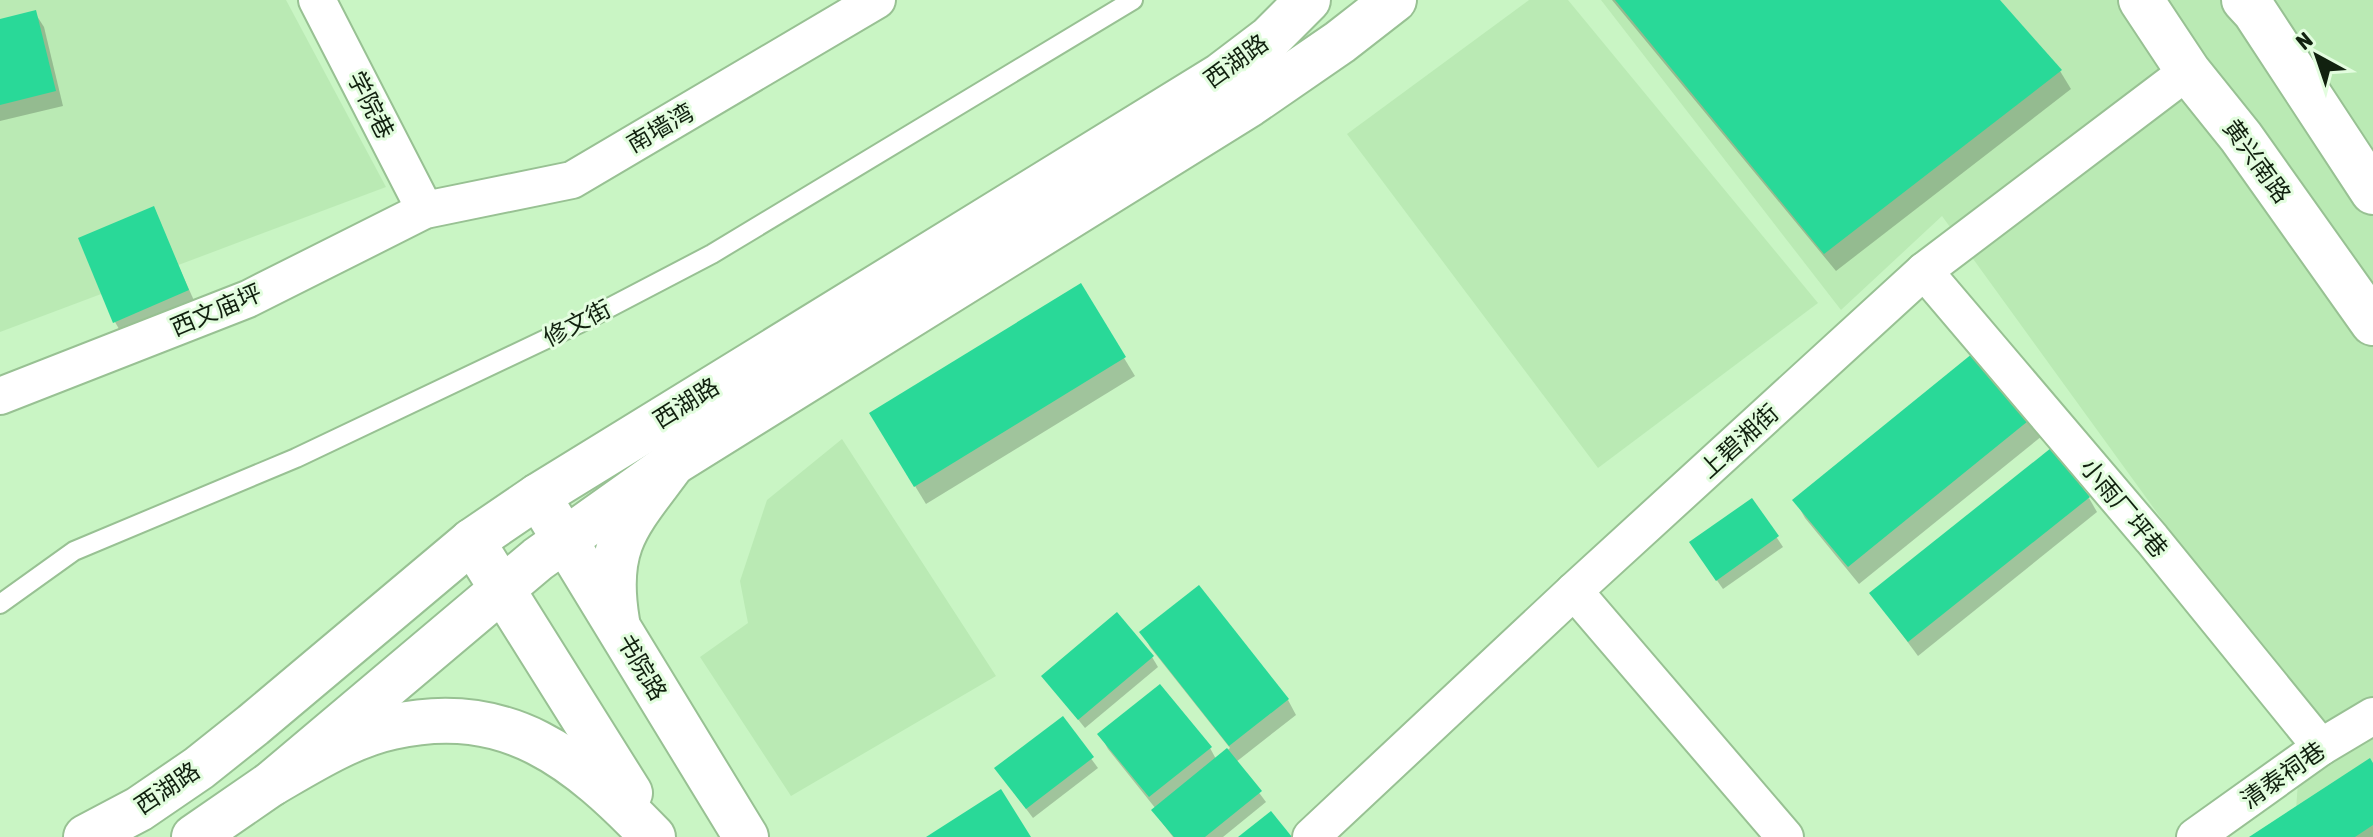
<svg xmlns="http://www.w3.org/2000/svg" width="2373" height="837" viewBox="0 0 2373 837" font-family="'Asap Condensed','Noto Sans SC',sans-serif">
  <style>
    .built { fill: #baeab4 }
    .shadow { fill: #0003 }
    .building { fill: #29d998 }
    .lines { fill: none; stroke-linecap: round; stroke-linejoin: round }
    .lane-casing { stroke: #98c193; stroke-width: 22 }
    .street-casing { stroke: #98c193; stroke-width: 40 }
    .secondary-casing { stroke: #98c193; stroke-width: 48 }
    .primary-casing { stroke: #98c193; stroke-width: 48 }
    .lane { stroke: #fff; stroke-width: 18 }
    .street { stroke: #fff; stroke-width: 36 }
    .secondary { stroke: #fff; stroke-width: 44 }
    .primary { stroke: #fff; stroke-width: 44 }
    .labels { text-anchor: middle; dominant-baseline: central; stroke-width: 6; stroke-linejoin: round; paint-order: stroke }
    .street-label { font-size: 24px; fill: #11210f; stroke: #e3fddf }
  </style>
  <rect width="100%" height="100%" fill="#c9f5c4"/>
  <g class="built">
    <polygon points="0,0 286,0 386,187 0,332"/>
    <polygon points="1529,0 1568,0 1818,303 1598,468 1347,134"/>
    <polygon points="1601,0 2373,0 2373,837 2294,837 2303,714 1942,216 1841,310"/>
    <polygon points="842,439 996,676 791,796 700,657 748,623 740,581 767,500"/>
  </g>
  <g class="shadow">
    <polygon points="1612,0 1997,0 2060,71 2071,89 1836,271"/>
    <polygon points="35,13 44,27 63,106 0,121 0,21"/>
    <polygon points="153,209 196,305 123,336 115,322"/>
    <polygon points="1080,286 1135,376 926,504 882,432"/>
    <polygon points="2031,418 2042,436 1859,584 1805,518 1795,500"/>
    <polygon points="2089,498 2097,512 1918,656 1872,594"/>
    <polygon points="1752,500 1783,547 1723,589 1697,552"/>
    <polygon points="1199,587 1288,700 1296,715 1236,762 1266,802 1223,837 1173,837 1160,820 1154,810 1156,809 1108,749 1100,734 1210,748 1216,759 1230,748 1150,647 1142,632"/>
    <polygon points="1152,657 1158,667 1085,728 1043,676"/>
    <polygon points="1062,719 1098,768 1033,818 1003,778"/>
    <polygon points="2373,766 2373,837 2253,837"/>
  </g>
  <g class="building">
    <polygon points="1615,0 2000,0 2062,70 1824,254"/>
    <polygon points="36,10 56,91 0,105 0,19"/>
    <polygon points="154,206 189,290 113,323 78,238"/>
    <polygon points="1081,283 1126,357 914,487 869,413"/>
    <polygon points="1978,349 2033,417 1848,567 1792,500"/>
    <polygon points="2051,448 2090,497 1908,642 1869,593"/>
    <polygon points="1752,498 1779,536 1716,581 1689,542"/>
    <polygon points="1199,585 1289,699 1229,746 1139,632"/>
    <polygon points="1117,612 1154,656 1078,720 1041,676"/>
    <polygon points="1160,684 1212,747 1149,797 1097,734"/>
    <polygon points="1063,716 1094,757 1026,809 994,768"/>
    <polygon points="1227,748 1262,791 1205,837 1174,837 1151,810"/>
    <polygon points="2370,758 2373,763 2373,825 2355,837 2249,837"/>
    <polygon points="1001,789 1031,837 926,837"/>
    <polygon points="1271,811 1292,837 1238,837"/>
  </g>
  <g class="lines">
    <g class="lane-casing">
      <polyline id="lane" points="0,604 74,551 296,458 580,323 712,254 1133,0"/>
    </g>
    <g class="street-casing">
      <g id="street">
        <polyline points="317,0 425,210"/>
        <polyline points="1924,271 2152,539 2321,747"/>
        <polyline points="0,396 248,299 425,210 572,180 877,0"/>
        <polyline points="1574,591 1785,837"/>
        <polyline points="1311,837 1574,591 1924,271 2188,71"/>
        <polyline points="2195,837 2321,747 2373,716"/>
      </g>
    </g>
    <g class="secondary-casing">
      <g id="secondary">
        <polyline points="2141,0 2188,71 2241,137 2373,323"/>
        <polyline points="2244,0 2255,12 2373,192"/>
        <polyline points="86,837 139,809 199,768 253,725 472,541 538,496 1220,76 1270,38 1308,0"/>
        <polyline points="194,837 271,784 538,559 673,463 1250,104 1340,42 1394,0"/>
      </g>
    </g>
    <g class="primary-casing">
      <g id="primary">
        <polyline points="538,496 746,837"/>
        <polyline points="472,541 630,793"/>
        <path d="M617,621C604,543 629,523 673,463"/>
        <path d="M271,784C309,762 350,736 392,727C508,701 578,759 653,837"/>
      </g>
    </g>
    <use href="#lane" class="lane"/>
    <use href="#street" class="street"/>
    <use href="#secondary" class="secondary"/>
    <use href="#primary" class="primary"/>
  </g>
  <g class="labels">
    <g class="street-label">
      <text transform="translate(1236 61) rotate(-36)">西湖路</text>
      <text transform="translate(371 105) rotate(63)">学院巷</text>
      <text transform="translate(660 128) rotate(-30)">南墙湾</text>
      <text transform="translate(2257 161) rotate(54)">黄兴南路</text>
      <text transform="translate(216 310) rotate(-23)">西文庙坪</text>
      <text transform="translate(577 323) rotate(-27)">修文街</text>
      <text transform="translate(686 403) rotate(-32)">西湖路</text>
      <text transform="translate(1739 441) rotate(-42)">上碧湘街</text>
      <text transform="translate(2124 508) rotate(50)">小雨厂坪巷</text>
      <text transform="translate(642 667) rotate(59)">书院路</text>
      <text transform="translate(2283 775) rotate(-35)">清泰祠巷</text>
      <text transform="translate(167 788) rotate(-34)">西湖路</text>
    </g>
  </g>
  <g transform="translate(2317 56) rotate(320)" stroke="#e3fddf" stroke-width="6" paint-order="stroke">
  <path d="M0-6L14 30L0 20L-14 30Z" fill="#11210f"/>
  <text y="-12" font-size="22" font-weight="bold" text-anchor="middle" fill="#11210f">N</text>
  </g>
</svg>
